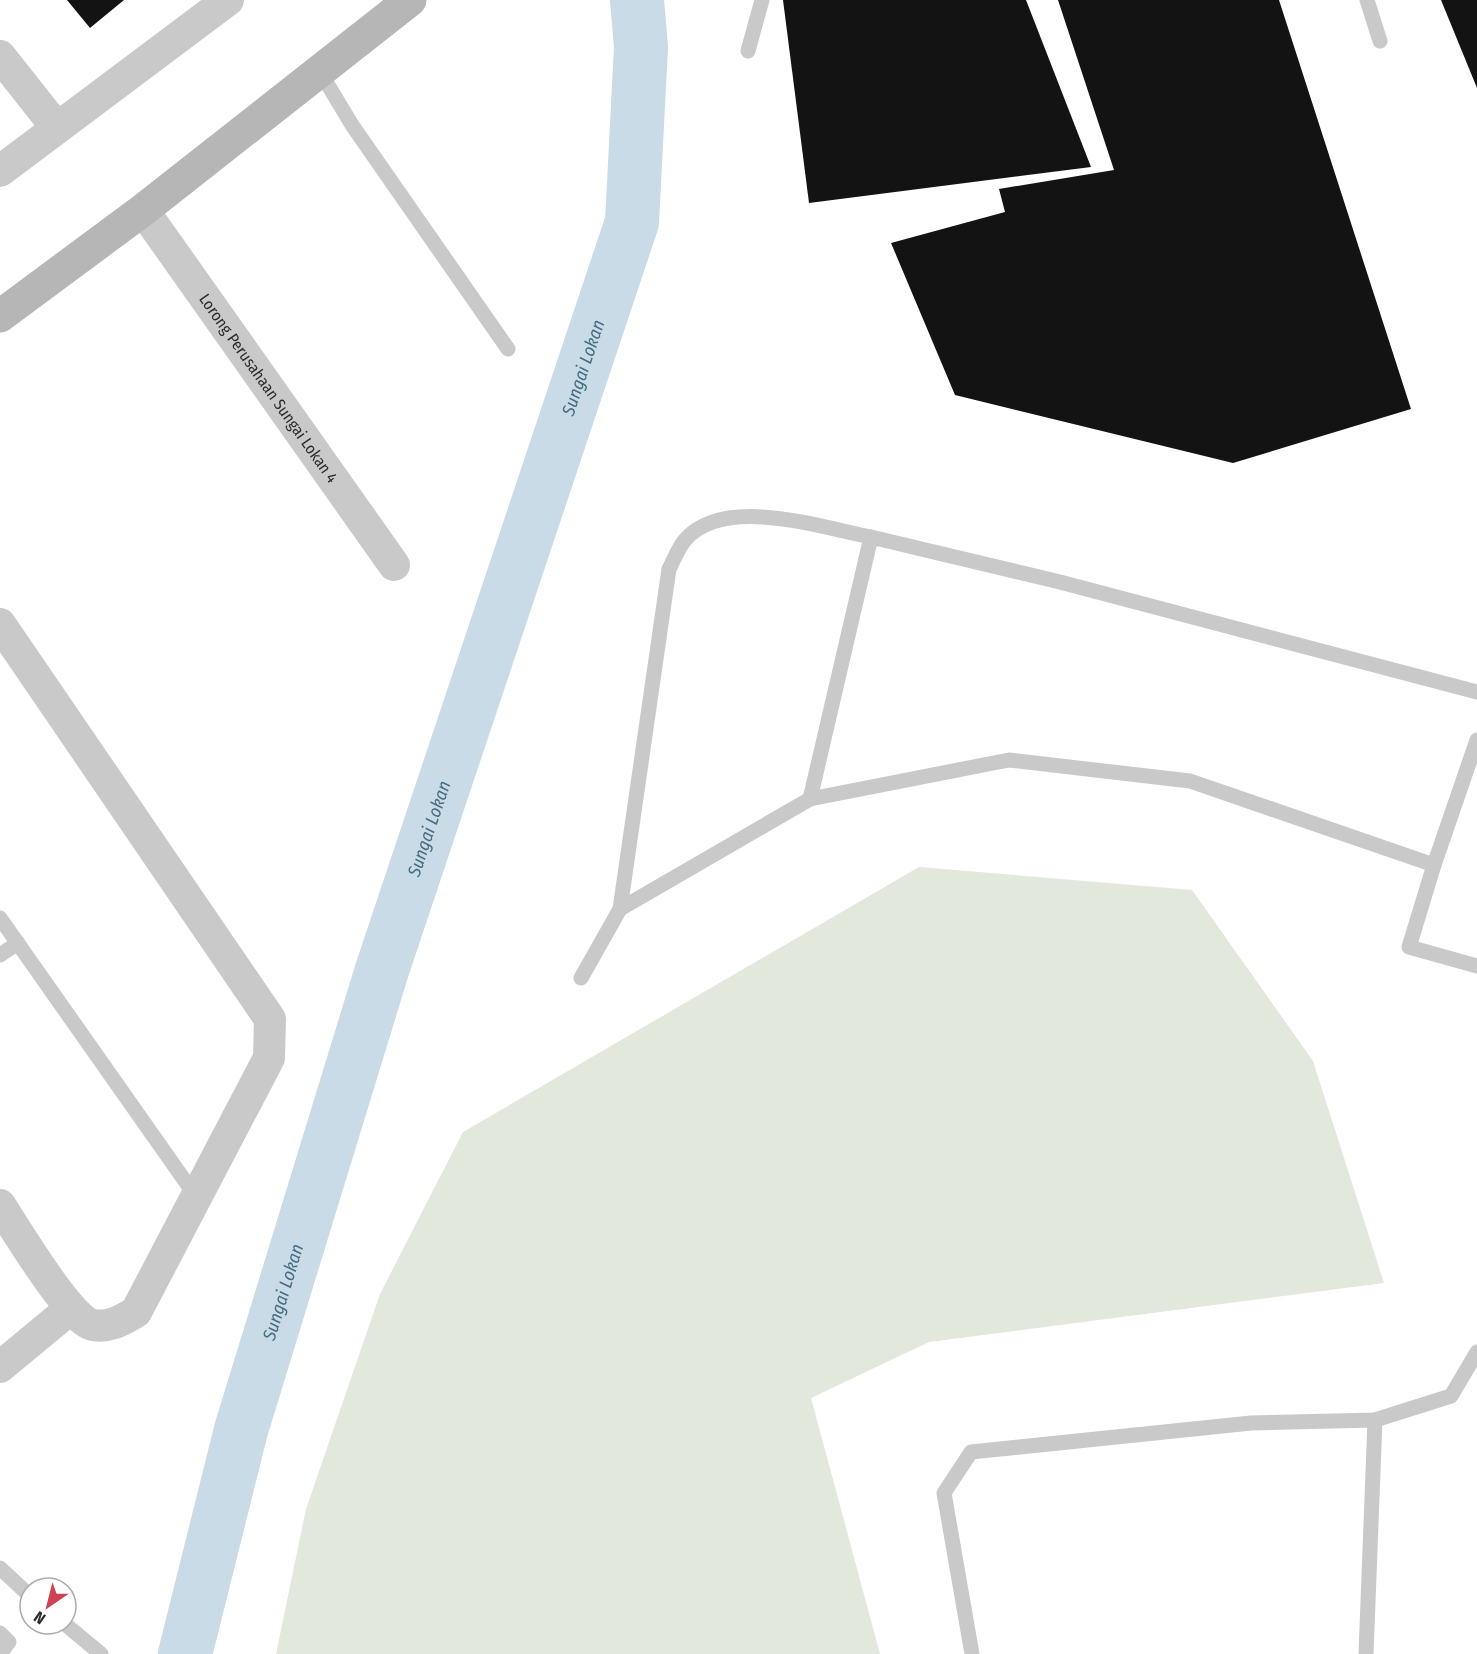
<svg xmlns="http://www.w3.org/2000/svg" width="1477" height="1654" viewBox="0 0 1477 1654" font-family="'Fira Sans Condensed',sans-serif">
  <style>
    .green { fill: #e2e8db }
    .lines { fill: none; stroke-linecap: round; stroke-linejoin: round }
    .river { stroke: #c9dbe6; stroke-width: 54 }
    .building { fill: #131313 }
    .lane { stroke: #c9c9c9; stroke-width: 15 }
    .street { stroke: #c9c9c9; stroke-width: 32 }
    .secondary { stroke: #b6b6b6; stroke-width: 33 }
    .labels { text-anchor: middle; dominant-baseline: central; stroke-width: 6; stroke-linejoin: round; paint-order: stroke }
    .street-label { font-size: 16px; fill: #2c2c2c; stroke: #fff }
    .water-label { font-size: 18px; font-style: italic; fill: #456c83; stroke: #fff }
  </style>
  <rect width="100%" height="100%" fill="#fff"/>
  <polygon class="green" points="919,867 1192,890 1313,1061 1384,1283 929,1342 811,1398 880,1654 276,1654 306,1509 380,1294 463,1132"/>
  <g class="lines">
    <path class="river" id="s1" d="M185,1654L241,1430L382,970L632,222L641,47L637,0"/>
  </g>
  <g class="building">
    <polygon points="67,0 124,0 90,28"/>
    <polygon points="783,0 1026,0 1091,167 809,203"/>
    <polygon points="1058,0 1279,0 1411,409 1233,463 955,395 891,243 1005,212 999,189 1114,170"/>
    <polygon points="1441,0 1477,0 1477,88"/>
  </g>
  <g class="lines">
    <g class="lane">
      <polyline points="1367,0 1380,41"/>
      <polyline points="748,51 762,0"/>
      <polyline points="319,70 352,125 508,349"/>
      <polyline points="871,537 1060,582 1477,692"/>
      <polyline points="1434,865 1409,947 1477,966"/>
      <path d="M620,909L669,569C674,560 678,548 685,540C724,495 819,527 871,537L810,799"/>
      <polyline points="0,918 197,1198"/>
      <polyline points="0,955 18,943"/>
      <polyline points="581,978 620,909 810,799 1009,760 1190,781 1434,865 1477,740"/>
      <polyline points="0,1568 30,1596"/>
      <polyline points="65,1624 101,1654"/>
      <polyline points="0,1633 9,1642 0,1654"/>
      <polyline points="972,1654 944,1493 971,1452 1251,1423 1375,1420 1451,1396 1477,1352"/>
      <polyline points="1366,1654 1375,1420"/>
    </g>
    <g class="street">
      <polyline points="0,56 57,128"/>
      <polyline points="0,171 228,0"/>
      <path id="s2" d="M143,210L394,565"/>
      <path d="M0,624L270,1019L269,1058L136,1312C122,1320 110,1328 93,1325C71,1322 15,1228 0,1205"/>
      <polyline points="0,1367 70,1309"/>
    </g>
    <polyline class="secondary" points="0,316 143,210 410,0"/>
  </g>
  <g class="labels">
    <g class="street-label">
      <text stroke="none"><textPath href="#s2" startOffset="218">Lorong Perusahaan Sungai Lokan 4</textPath></text>
    </g>
    <g class="water-label">
      <text stroke="none"><textPath href="#s1" startOffset="1347">Sungai Lokan</textPath></text>
      <text stroke="none"><textPath href="#s1" startOffset="861">Sungai Lokan</textPath></text>
      <text stroke="none"><textPath href="#s1" startOffset="375">Sungai Lokan</textPath></text>
    </g>
  </g>
  <g transform="translate(48 1606) rotate(215)"><circle r="28" fill="#ffffff" stroke="#ababab" stroke-width="1.5"/>
  <path d="M0-4.5L10 22L0 15L-10 22Z" fill="#ce4350"/>
  <text y="-9" font-size="16" font-weight="bold" text-anchor="middle" fill="#2c2c2c">N</text>
  </g>
</svg>
